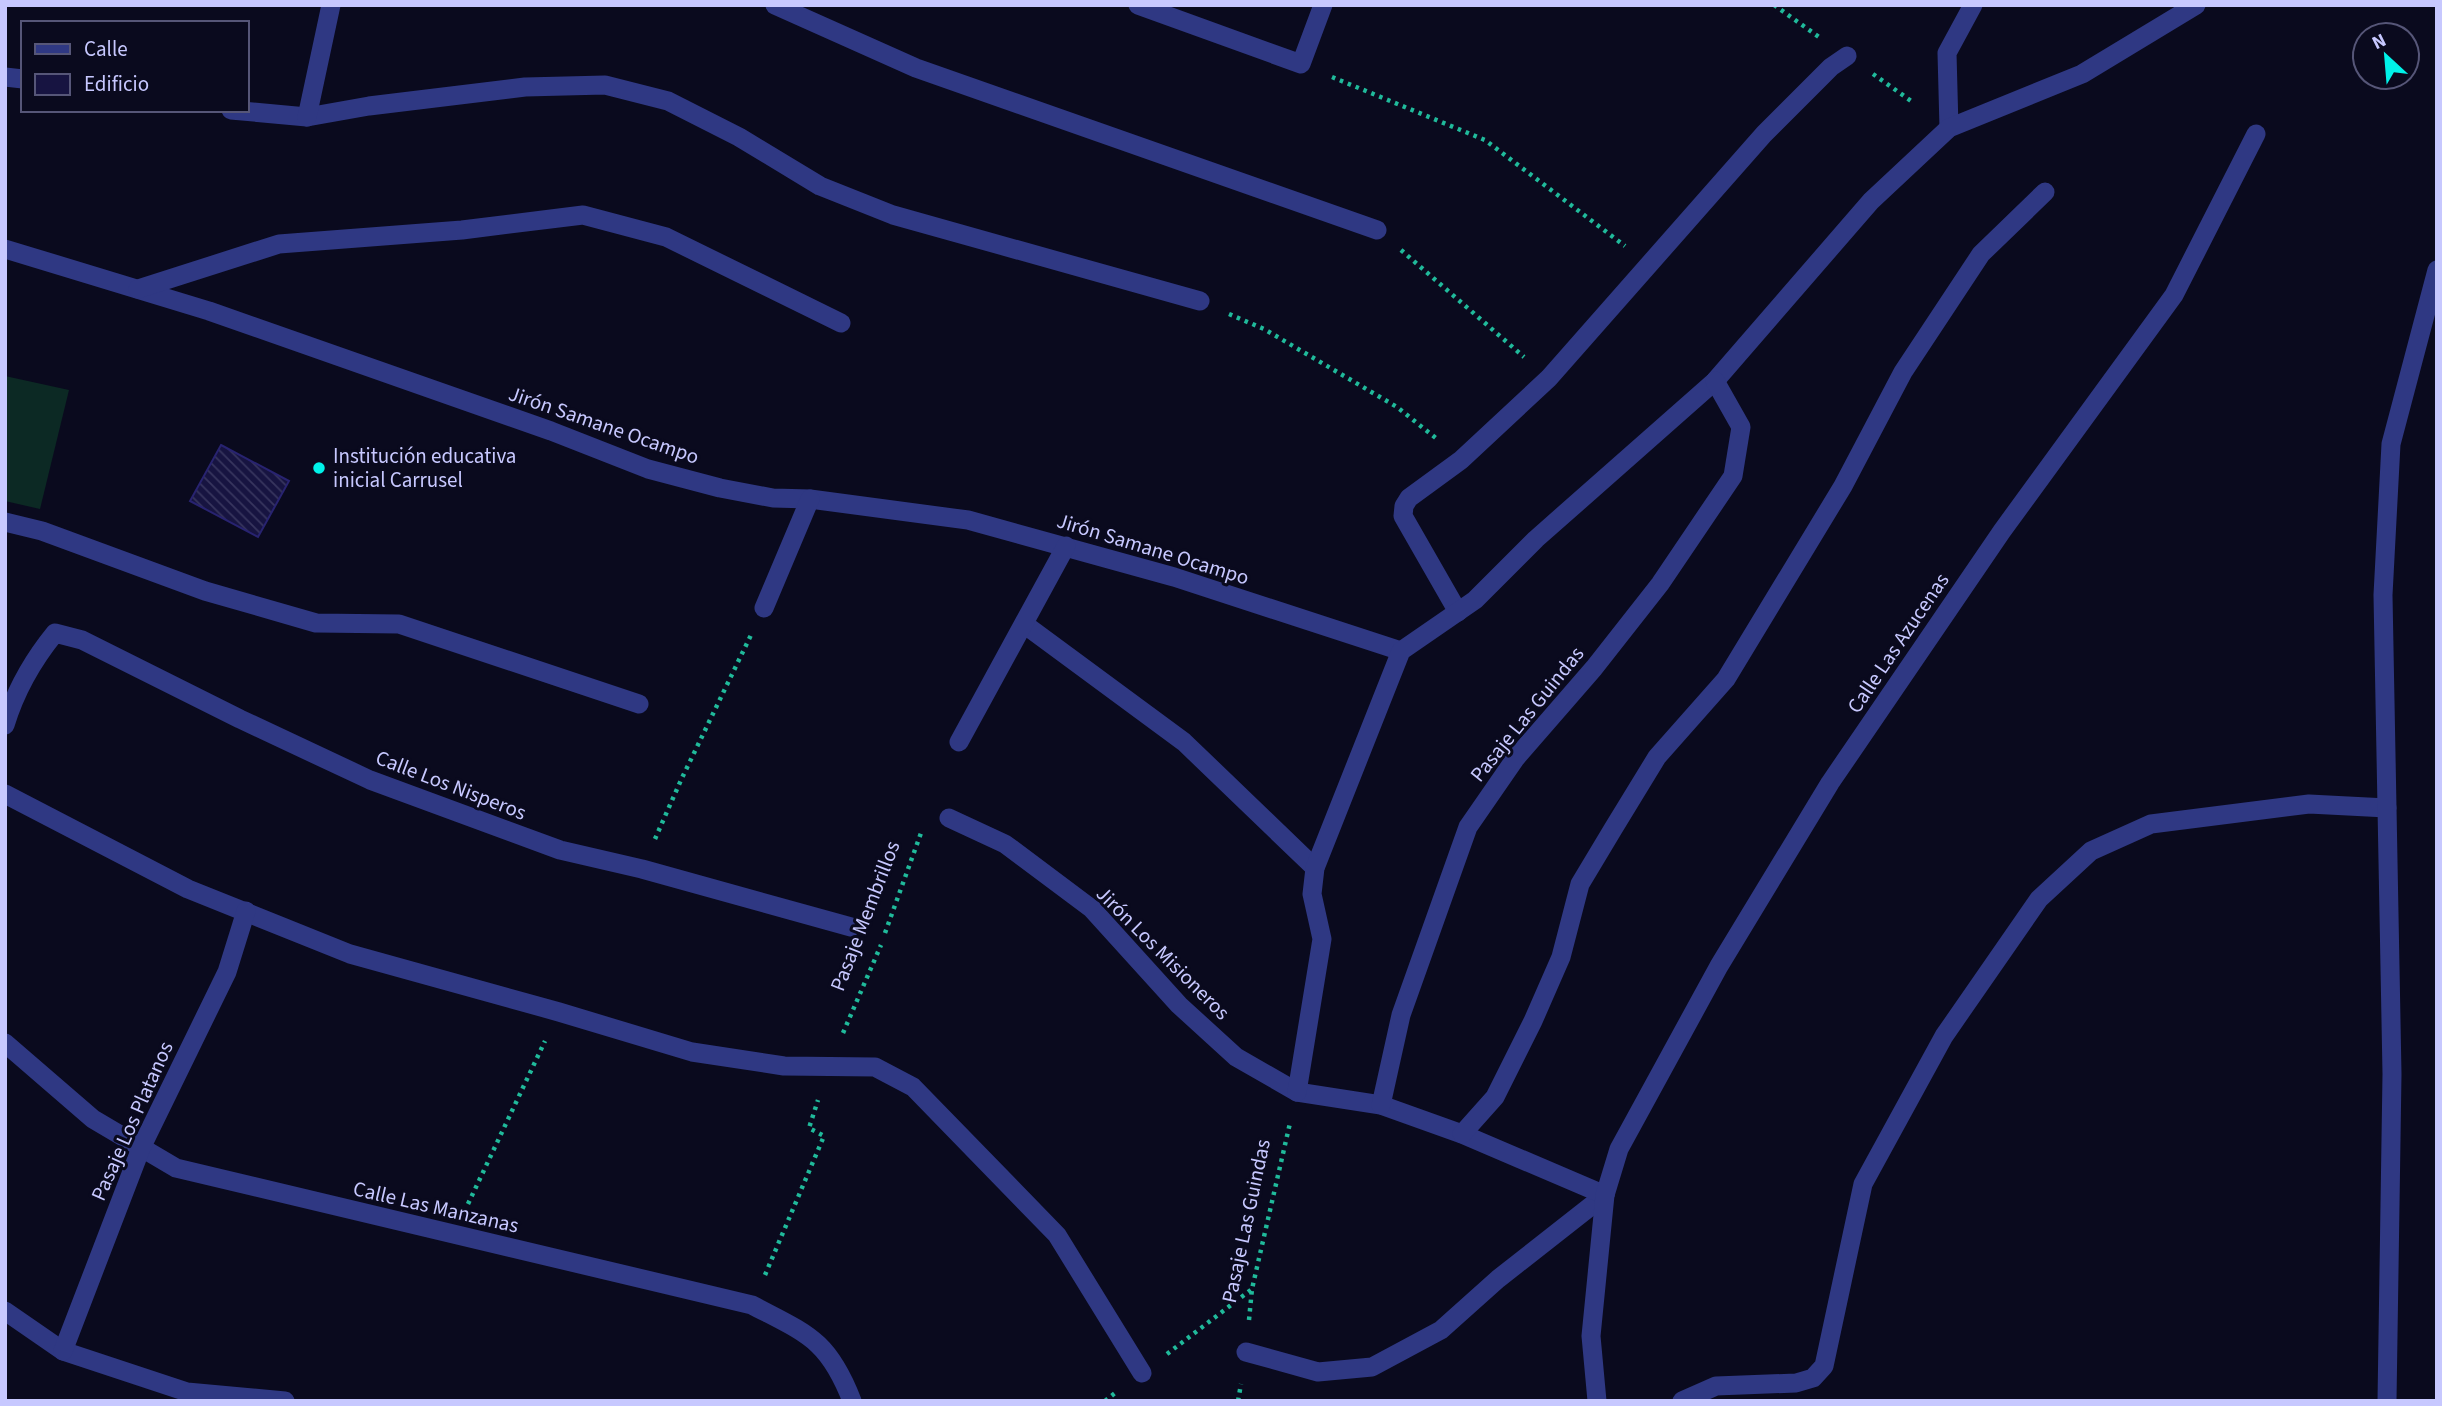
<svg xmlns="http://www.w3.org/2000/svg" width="2442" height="1406" viewBox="0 0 2442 1406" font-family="'Source Sans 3',sans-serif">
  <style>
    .grass { fill: #0c2924 }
    .building { fill: url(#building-back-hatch); stroke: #282370; stroke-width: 2 }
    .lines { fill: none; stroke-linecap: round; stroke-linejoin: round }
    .path { stroke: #20ba9b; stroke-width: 4.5; stroke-dasharray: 3.5 5; stroke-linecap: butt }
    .service { stroke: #2f3883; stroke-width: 19 }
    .minor { stroke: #2f3883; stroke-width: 19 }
    .poi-dot { fill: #00f2e9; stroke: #0a0a1e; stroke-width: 2.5 }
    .labels { text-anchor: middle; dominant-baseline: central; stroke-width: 6; stroke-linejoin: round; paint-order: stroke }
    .street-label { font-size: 21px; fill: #c7c8ff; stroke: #0a0a1e }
    .poi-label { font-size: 21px; fill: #c7c8ff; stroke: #0a0a1e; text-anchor: start }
  </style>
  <defs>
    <pattern id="building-back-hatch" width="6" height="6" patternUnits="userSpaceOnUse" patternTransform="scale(1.75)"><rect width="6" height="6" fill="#171441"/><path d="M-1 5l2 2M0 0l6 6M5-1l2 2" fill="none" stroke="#37355e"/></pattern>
  </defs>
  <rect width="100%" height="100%" fill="#0a0a1e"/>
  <polygon class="grass" points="5,376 69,390 40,509 5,501"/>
  <polygon class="building" points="221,445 289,481 258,537 190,501"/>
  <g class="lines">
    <g class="path">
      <polyline points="1774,5 1819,37"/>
      <polyline points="1873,74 1914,103"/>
      <polyline points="1332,77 1485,140 1625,246"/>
      <polyline points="1401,250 1524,357"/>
      <polyline points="1229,314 1264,329 1397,407 1437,439"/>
      <polyline points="655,839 681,780 751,635"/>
      <polyline points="885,933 921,833"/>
      <polyline points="843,1033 881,945"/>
      <polyline points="468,1204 545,1041"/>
      <polyline points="765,1275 824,1136 809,1128 818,1100"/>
      <polyline points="1249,1320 1252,1289 1290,1123"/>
      <polyline points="1167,1354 1252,1289"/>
      <polyline points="1105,1401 1115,1393"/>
      <polyline points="1238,1401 1241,1384"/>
    </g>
    <polyline class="service" points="1246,1352 1318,1372 1372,1367 1441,1330 1498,1279 1605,1195"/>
    <g class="minor">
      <polyline points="775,5 916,68 1377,230"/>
      <polyline points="1138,5 1301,64 1323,5"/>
      <polyline points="5,77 23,79"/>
      <polyline points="231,110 307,117 369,106 525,87 605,85 668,101 739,137 820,186 893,215 1200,301"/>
      <polyline points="307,117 331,5"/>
      <polyline points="1949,128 1947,53 1973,5"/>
      <polyline points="5,249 209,311 551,431 648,469 720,488 773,498 810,499 968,520 1174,577 1401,651"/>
      <polyline points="138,289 279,244 462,230 583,215 666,237 841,323"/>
      <polyline points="5,522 42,531 205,591 316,623 399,624 639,704"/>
      <polyline points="764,608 810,499"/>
      <polyline points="1458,612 1403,516 1404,506 1409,498 1461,460 1549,378 1764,134 1831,67 1847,56"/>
      <polyline points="1024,624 1184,742 1315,868"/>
      <path d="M5,725C15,692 33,660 55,633L82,640L240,719L370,780L560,850L642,869L851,927"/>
      <polyline points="959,742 1066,546"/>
      <polyline points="5,794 188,889 350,954 559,1012 692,1052 784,1066 875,1067 913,1087 1057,1235 1142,1373"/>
      <polyline points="949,818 1005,844 1092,909 1179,1005 1236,1057 1297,1092 1381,1105 1462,1134 1605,1195"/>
      <path d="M5,1043L93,1119L176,1168L752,1305C807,1334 828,1339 852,1401"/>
      <polyline points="1297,1092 1322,939 1312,894 1315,868 1401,651 1475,600 1536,539 1715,381 1871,201 1949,128 2082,74 2196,5"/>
      <polyline points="1381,1105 1401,1015 1468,827 1515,759 1594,668 1660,584 1733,476 1741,427 1715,381"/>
      <polyline points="1462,1134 1495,1097 1533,1021 1561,957 1580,884 1613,829 1657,757 1726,679 1843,486 1903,372 1981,254 2045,192"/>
      <polyline points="5,1311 63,1351 187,1392 285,1401"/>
      <polyline points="63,1351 141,1148 227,972 246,911"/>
      <polyline points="1597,1401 1591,1336 1605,1195 1619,1149 1719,966 1830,783 2002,531 2174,295 2256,134"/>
      <polyline points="1682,1401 1716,1386 1796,1383 1813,1378 1824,1366 1863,1184 1944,1036 2039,899 2091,851 2151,824 2309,804 2387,808"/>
      <polyline points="2387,1401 2392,1074 2383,595 2391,444 2437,270"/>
    </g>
  </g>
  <circle class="poi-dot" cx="319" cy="468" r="7"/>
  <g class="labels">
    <g class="street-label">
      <text transform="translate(604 425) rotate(19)">Jirón Samane Ocampo</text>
      <text transform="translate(1153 549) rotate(17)">Jirón Samane Ocampo</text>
      <text transform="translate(1898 643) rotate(-56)">Calle Las Azucenas</text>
      <text transform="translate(1527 714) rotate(-51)">Pasaje Las Guindas</text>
      <text transform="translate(451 785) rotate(21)">Calle Los Nisperos</text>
      <text transform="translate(865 916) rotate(-69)">Pasaje Membrillos</text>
      <text transform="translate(1163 953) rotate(45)">Jirón Los Misioneros</text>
      <text transform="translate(132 1121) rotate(-66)">Pasaje Los Platanos</text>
      <text transform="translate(436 1207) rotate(13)">Calle Las Manzanas</text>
      <text transform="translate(1246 1221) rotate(-78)">Pasaje Las Guindas</text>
    </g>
    <g class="poi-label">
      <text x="333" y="456">Institución educativa<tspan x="333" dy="24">inicial Carrusel</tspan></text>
    </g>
  </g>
  <rect width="2442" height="1406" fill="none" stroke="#c7c8ff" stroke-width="14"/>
  <rect x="21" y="21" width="228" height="91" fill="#0a0a1e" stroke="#565678" stroke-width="2"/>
  <rect x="35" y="44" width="35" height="10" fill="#2f3883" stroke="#565678" stroke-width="2"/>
  <text x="84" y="56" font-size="21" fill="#c7c8ff">Calle</text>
  <rect x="35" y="74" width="35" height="21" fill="#171441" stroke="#565678" stroke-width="2"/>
  <text x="84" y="91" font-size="21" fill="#c7c8ff">Edificio</text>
  <g transform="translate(2386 56) rotate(334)"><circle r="33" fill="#0a0a1e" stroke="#565678" stroke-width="2"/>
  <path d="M0-5L12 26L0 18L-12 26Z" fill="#00f2e9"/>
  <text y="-10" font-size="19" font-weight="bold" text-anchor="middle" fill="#c7c8ff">N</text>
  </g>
</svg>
